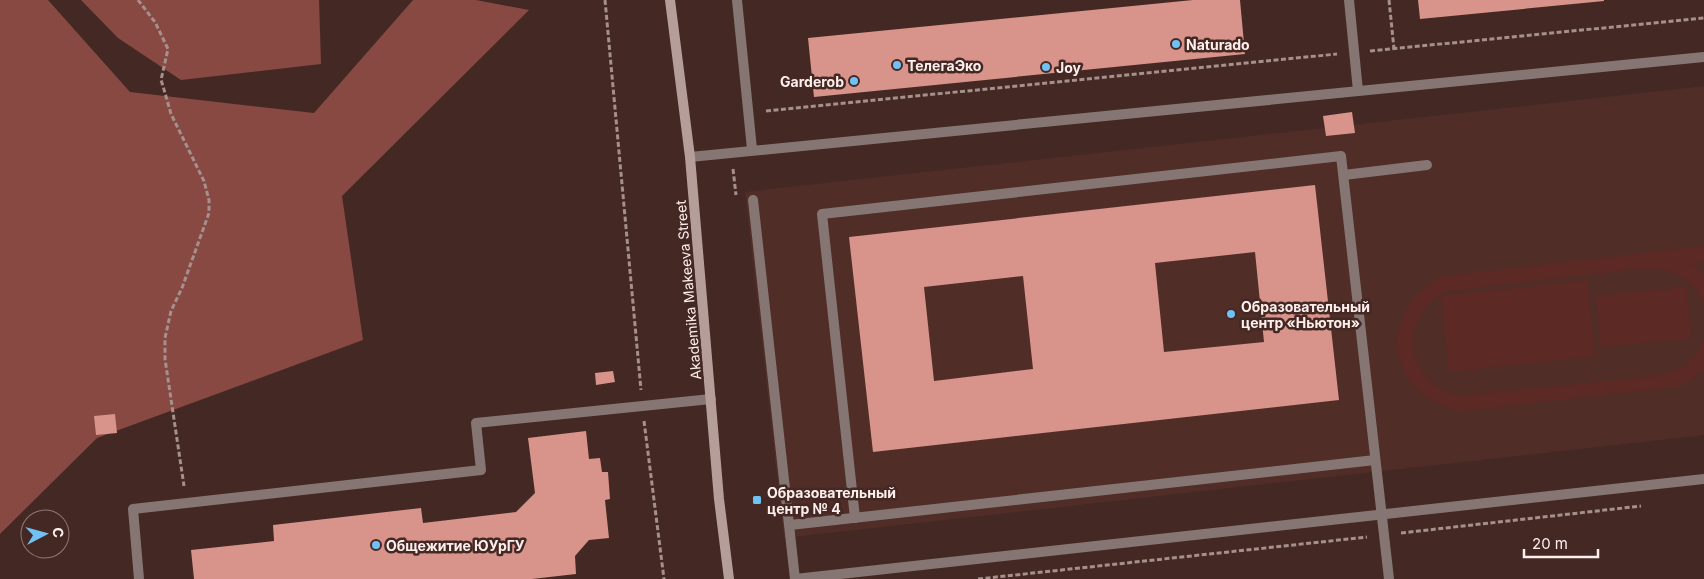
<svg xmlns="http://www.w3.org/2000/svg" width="1704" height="579" viewBox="0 0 1704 579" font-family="Inter,sans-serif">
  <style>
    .built { fill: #512d28 }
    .green { fill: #5c2924 }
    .forest { fill: #874942 }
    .building { fill: #d8938a; fill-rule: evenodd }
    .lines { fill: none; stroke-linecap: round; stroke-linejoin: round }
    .path { stroke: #a5908c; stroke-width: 3; stroke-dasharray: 5 2.5; stroke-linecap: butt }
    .lane { stroke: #857674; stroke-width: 10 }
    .secondary { stroke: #b59d99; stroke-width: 10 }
    .poi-dot { fill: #70c1f4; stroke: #442824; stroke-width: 2 }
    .labels { text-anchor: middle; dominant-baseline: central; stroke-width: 5; stroke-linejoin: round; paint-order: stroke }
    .poi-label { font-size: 14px; font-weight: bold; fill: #feefec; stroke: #442824; text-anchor: start }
    .street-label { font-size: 14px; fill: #feefec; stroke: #442824 }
  </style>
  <rect width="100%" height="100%" fill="#442824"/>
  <polygon class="built" points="1704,86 1704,435 784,538 745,192"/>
  <g class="green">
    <path d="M1704,246V262L1691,263L1704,275V306C1696,279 1672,268 1646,268L1447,291C1396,318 1403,380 1459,396L1658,376C1680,371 1698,360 1704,338V368L1690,381L1675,387L1458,411C1385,393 1376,309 1444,276Z"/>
    <polygon points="1587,280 1595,356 1449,372 1441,296"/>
    <polygon points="1686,287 1691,338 1601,347 1596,296"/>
  </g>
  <g class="forest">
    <polygon points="0,0 48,0 130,92 314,113 413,0 476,0 529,10 342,196 363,340 97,438 0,534"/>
    <polygon points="81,0 319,0 321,64 181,80 118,38"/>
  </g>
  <g class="building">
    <polygon points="1193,0 1240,0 1245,54 814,97 808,38"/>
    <polygon points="1418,0 1604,0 1604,1 1420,19"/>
    <polygon points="1352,112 1355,133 1326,136 1323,116"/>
    <path d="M1315,185L1339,400L873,452L849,237ZM1255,252L1264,342L1164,352L1155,263ZM1023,276L1033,369L934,381L924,287Z"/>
    <polygon points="613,371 615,382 596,385 595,373"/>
    <polygon points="115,414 117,433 96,435 94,416"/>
    <polygon points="586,431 589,459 600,458 602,472 608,472 610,499 605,500 609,538 589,540 575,556 576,574 532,579 194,579 191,550 274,541 273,525 421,508 423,523 516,512 535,493 528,438"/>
  </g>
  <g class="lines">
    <g class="path">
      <polyline points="138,0 155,22 168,49 161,80 163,86 171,114 204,181 209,200 209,213 182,288 171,311 165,338 165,359 184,486"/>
      <polyline points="605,0 641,390"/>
      <polyline points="1389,0 1394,49"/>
      <polyline points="1370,51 1704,18"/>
      <polyline points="766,111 1337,54"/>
      <polyline points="733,169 736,195"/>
      <polyline points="644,421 664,579"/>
      <polyline points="1401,533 1641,506"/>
      <polyline points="978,579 1367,537"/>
    </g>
    <g class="lane">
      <polyline points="737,0 752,149"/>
      <polyline points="1349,0 1358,91"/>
      <polyline points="690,157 1704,57"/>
      <polyline points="1344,175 1427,165"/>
      <polyline points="753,200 795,579 1704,479"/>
      <polyline points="855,518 822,214 1341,156 1389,579"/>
      <polyline points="790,525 1375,460"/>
      <polyline points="139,579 133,509 481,470 476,423 711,399"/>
    </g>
    <polyline class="secondary" points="670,0 690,157 719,499 729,579"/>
  </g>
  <g class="poi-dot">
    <circle cx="1176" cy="44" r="5"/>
    <circle cx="897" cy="65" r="5"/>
    <circle cx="1046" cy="67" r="5"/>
    <circle cx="854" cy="81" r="5"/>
    <circle cx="1231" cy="314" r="5"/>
    <rect x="752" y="495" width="10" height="10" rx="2.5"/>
    <circle cx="376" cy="545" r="5"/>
  </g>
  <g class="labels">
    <g class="poi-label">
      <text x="1186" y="44">Naturado</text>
      <text x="907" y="65">ТелегаЭко</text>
      <text x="1056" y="67">Joy</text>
      <text x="844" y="81" text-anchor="end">Garderob</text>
      <text x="1241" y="306">Образовательный<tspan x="1241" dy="16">центр «Ньютон»</tspan></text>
      <text x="767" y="492">Образовательный<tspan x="767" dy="16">центр № 4</tspan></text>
      <text x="386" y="545">Общежитие ЮУрГУ</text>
    </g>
    <g class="street-label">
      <text transform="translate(688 290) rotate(-95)">Akademika Makeeva Street</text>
    </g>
  </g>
  <g transform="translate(45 534) rotate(84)"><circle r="24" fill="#442824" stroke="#8e7874"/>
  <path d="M0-4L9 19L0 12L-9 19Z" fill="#70c1f4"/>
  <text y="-8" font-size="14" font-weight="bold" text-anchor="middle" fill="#feefec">С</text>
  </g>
  <path d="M1524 549v8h74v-8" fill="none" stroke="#feefec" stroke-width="2.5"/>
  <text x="1532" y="549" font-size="15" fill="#feefec" stroke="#442824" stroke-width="4" paint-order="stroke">20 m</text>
</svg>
